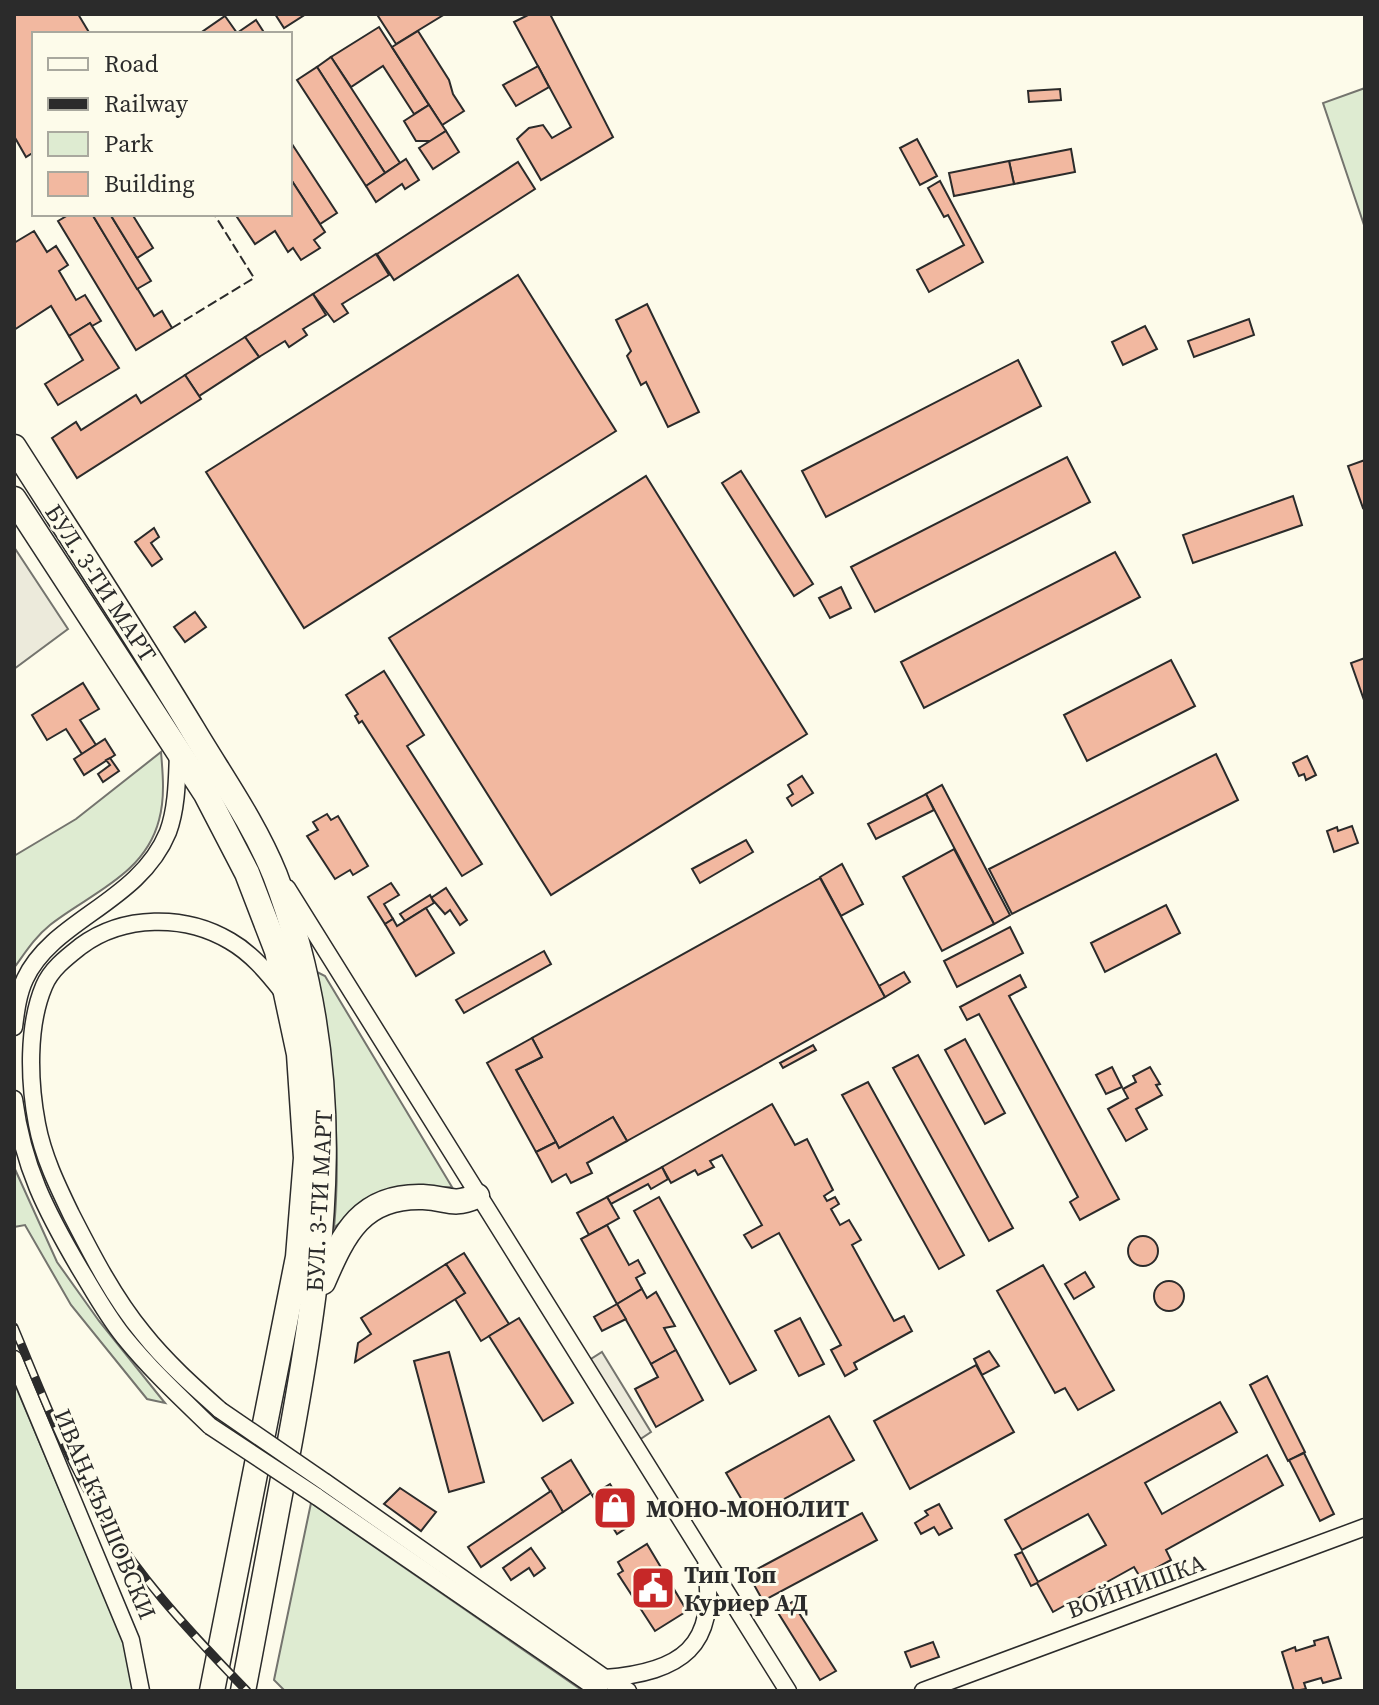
<svg xmlns="http://www.w3.org/2000/svg" width="1379" height="1705" viewBox="0 0 1379 1705" font-family="'Source Serif 4',serif">
  <style>
    .green { fill: #deebd1; stroke: #74746e; stroke-width: 2 }
    .parking { fill: #eceadb; stroke: #74746e; stroke-width: 2 }
    .building { fill: #f2b8a0; stroke: #2b2b2b; stroke-width: 2 }
    .lines { fill: none; stroke-linecap: round; stroke-linejoin: round }
    .street-casing { stroke: #2b2b2b; stroke-width: 19 }
    .secondary-casing { stroke: #2b2b2b; stroke-width: 27 }
    .street { stroke: #fdfbea; stroke-width: 16 }
    .secondary { stroke: #fdfbea; stroke-width: 24 }
    .rail-casing { stroke: #2b2b2b; stroke-width: 9 }
    .rail { stroke: #fdfbea; stroke-width: 6; stroke-dasharray: 18; stroke-linecap: butt }
    .street-bridge-casing { stroke: #2b2b2b; stroke-width: 19; stroke-linecap: butt }
    .street-bridge { stroke: #fdfbea; stroke-width: 16 }
    .fence { stroke: #2b2b2b; stroke-width: 2; stroke-dasharray: 10 4; stroke-linecap: butt }
    .labels { text-anchor: middle; dominant-baseline: central; stroke-width: 6; stroke-linejoin: round; paint-order: stroke }
    .street-label { font-size: 24px; fill: #2b2b2b; stroke: #fdfbea }
    .poi-label { font-size: 24px; font-weight: bold; fill: #2b2b2b; stroke: #fdfbea; text-anchor: start }
  </style>
  <rect width="100%" height="100%" fill="#fdfbea"/>
  <g class="green">
    <polygon points="1365,88 1365,228 1323,103"/>
    <path d="M161,752C163,775 165,798 159,820C145,875 89,894 50,925C35,937 25,953 14,968V856L76,819Z"/>
    <path d="M317,972L325,976L452,1187L405,1188L369,1197L334,1228C342,1141 332,1057 317,972Z"/>
    <polygon points="14,1167 57,1262 99,1321 165,1403 147,1399 71,1305 25,1225 14,1227"/>
    <polygon points="14,1382 124,1642 134,1691 14,1691"/>
    <polygon points="311,1503 583,1691 285,1691 274,1680"/>
  </g>
  <g class="parking">
    <polygon points="14,547 68,629 14,669"/>
    <polygon points="602,1352 651,1432 633,1444 583,1364"/>
  </g>
  <g class="building">
    <polygon points="14,14 78,14 90,34 34,34 34,152 26,157 14,136"/>
    <polygon points="275,14 306,14 284,28"/>
    <polygon points="381,14 445,14 396,44 378,16"/>
    <polygon points="530,14 550,14 613,137 541,180 517,139 529,128 543,125 552,138 571,127 514,22"/>
    <polygon points="225,16 237,33 199,34"/>
    <polygon points="256,20 265,34 235,34 237,33"/>
    <polygon points="379,27 429,105 414,114 383,66 351,87 331,57"/>
    <polygon points="418,31 449,80 453,94 464,111 442,125 392,47"/>
    <polygon points="331,57 400,163 385,173 317,67"/>
    <polygon points="538,66 549,87 516,106 503,85"/>
    <polygon points="317,67 385,173 366,186 297,80"/>
    <polygon points="1060,89 1061,100 1029,102 1028,91"/>
    <polygon points="429,105 446,131 431,141 416,141 404,121"/>
    <polygon points="446,131 459,152 433,169 419,148"/>
    <polygon points="917,139 937,176 920,185 900,148"/>
    <polygon points="290,141 337,213 320,224 290,178"/>
    <polygon points="1071,149 1075,172 1014,184 1009,161"/>
    <polygon points="406,159 419,180 405,189 402,184 376,202 366,186"/>
    <polygon points="1009,161 1014,184 954,196 949,173"/>
    <polygon points="518,162 535,189 394,280 377,254"/>
    <polygon points="290,178 325,232 314,240 320,248 301,260 293,248 288,252 275,231 255,244 235,214 290,214"/>
    <polygon points="940,181 983,262 929,292 917,270 964,245 948,215 944,217 928,188"/>
    <polygon points="70,214 92,214 154,316 162,311 172,328 136,350 58,221"/>
    <polygon points="92,214 110,214 151,281 137,289"/>
    <polygon points="110,214 132,214 153,248 137,258"/>
    <polygon points="34,231 47,252 56,246 68,265 59,271 76,300 85,295 101,321 92,326 90,323 69,336 51,306 14,330 14,243"/>
    <polygon points="376,254 389,275 342,304 348,313 334,322 313,294"/>
    <polygon points="518,275 616,431 304,628 206,472"/>
    <polygon points="313,294 326,315 303,329 307,335 289,347 285,341 259,357 245,337"/>
    <polygon points="647,304 699,412 668,427 646,382 641,385 627,356 631,351 616,320"/>
    <polygon points="1249,319 1254,335 1194,357 1188,341"/>
    <polygon points="90,323 119,368 58,405 45,384 83,360 69,336"/>
    <polygon points="1145,326 1157,349 1123,365 1112,342"/>
    <polygon points="245,337 259,357 199,396 185,375"/>
    <polygon points="1018,360 1041,406 826,517 802,471"/>
    <polygon points="185,375 201,399 77,478 52,438 76,422 81,430 136,395 141,403"/>
    <polygon points="1067,457 1090,502 875,612 851,567"/>
    <polygon points="1365,460 1365,507 1363,508 1348,466"/>
    <polygon points="741,471 813,584 794,596 722,483"/>
    <polygon points="646,476 807,734 551,895 389,638"/>
    <polygon points="1293,496 1302,525 1193,563 1183,535"/>
    <polygon points="154,528 159,537 151,543 162,559 152,566 135,542"/>
    <polygon points="1115,552 1140,597 924,708 901,662"/>
    <polygon points="841,587 851,608 830,618 819,598"/>
    <polygon points="195,612 206,627 185,642 174,627"/>
    <polygon points="1365,658 1365,703 1351,663"/>
    <polygon points="1171,660 1195,706 1087,761 1064,715"/>
    <polygon points="384,671 424,735 407,746 482,864 462,876 362,721 359,723 355,716 358,714 346,695"/>
    <polygon points="83,683 99,709 80,720 96,745 82,754 66,729 47,740 32,715"/>
    <polygon points="105,739 115,755 84,775 74,759"/>
    <polygon points="1216,754 1238,800 1012,914 989,869"/>
    <polygon points="1307,756 1316,775 1306,780 1304,774 1299,776 1293,763"/>
    <polygon points="110,758 119,771 103,782 98,774 110,765 106,760"/>
    <polygon points="802,776 813,793 792,806 787,798 793,794 788,785"/>
    <polygon points="942,785 1010,915 994,924 926,794"/>
    <polygon points="926,794 934,810 876,839 868,824"/>
    <polygon points="327,814 331,820 338,816 368,866 353,875 350,870 335,879 307,836 318,830 313,822"/>
    <polygon points="1352,826 1358,843 1334,852 1327,831 1337,827 1338,831"/>
    <polygon points="746,840 753,852 700,883 692,869"/>
    <polygon points="954,849 994,924 942,951 903,877"/>
    <polygon points="842,864 863,904 841,916 820,877"/>
    <polygon points="820,878 885,997 627,1141 613,1117 559,1148 516,1070 542,1057 532,1038"/>
    <polygon points="391,883 399,895 384,904 393,919 385,924 368,897"/>
    <polygon points="446,888 467,920 460,925 450,910 445,914 431,898"/>
    <polygon points="430,895 434,903 405,921 400,914"/>
    <polygon points="1166,905 1180,933 1105,972 1091,943"/>
    <polygon points="426,908 454,953 416,976 385,924 393,919 397,926"/>
    <polygon points="1010,927 1023,953 957,987 944,961"/>
    <polygon points="544,951 551,964 464,1013 456,1000"/>
    <polygon points="904,972 910,982 885,997 879,986"/>
    <polygon points="1020,975 1026,987 1009,996 1119,1199 1080,1220 1070,1202 1078,1197 979,1014 967,1020 960,1007"/>
    <polygon points="532,1038 542,1057 516,1070 556,1142 536,1152 487,1063"/>
    <polygon points="965,1039 1005,1113 985,1124 945,1050"/>
    <polygon points="813,1045 816,1050 783,1068 780,1063"/>
    <polygon points="918,1055 1013,1228 989,1241 893,1068"/>
    <polygon points="1112,1067 1122,1087 1106,1094 1096,1075"/>
    <polygon points="1150,1067 1160,1084 1156,1085 1162,1095 1136,1109 1147,1129 1126,1141 1108,1109 1128,1098 1123,1089 1136,1082 1133,1076"/>
    <polygon points="868,1082 964,1255 939,1269 842,1095"/>
    <polygon points="772,1104 795,1145 807,1139 833,1190 824,1196 827,1201 835,1197 839,1204 831,1209 840,1225 849,1220 861,1240 852,1245 894,1321 904,1316 912,1331 854,1363 857,1369 845,1376 831,1350 841,1345 779,1233 752,1248 744,1235 762,1225 722,1155 710,1161 714,1167 698,1175 695,1170 671,1183 662,1167"/>
    <polygon points="613,1117 627,1141 587,1163 592,1173 571,1183 566,1174 552,1182 536,1152 556,1142 559,1148"/>
    <polygon points="662,1167 668,1179 651,1189 648,1184 611,1204 607,1197"/>
    <polygon points="607,1197 619,1218 589,1235 577,1213"/>
    <polygon points="659,1197 756,1370 730,1384 634,1211"/>
    <polygon points="607,1225 629,1265 638,1260 645,1273 636,1278 642,1289 617,1304 581,1239"/>
    <circle cx="1143" cy="1251" r="15"/>
    <polygon points="464,1253 509,1324 481,1341 455,1299 465,1293 446,1264"/>
    <polygon points="446,1264 465,1293 355,1362 358,1343 371,1334 361,1318"/>
    <polygon points="1043,1265 1114,1390 1078,1410 1065,1388 1055,1393 997,1291"/>
    <polygon points="1085,1272 1094,1287 1074,1299 1065,1284"/>
    <circle cx="1169" cy="1296" r="15"/>
    <polygon points="642,1289 647,1298 656,1292 675,1326 664,1328 676,1350 651,1364 617,1304"/>
    <polygon points="617,1304 626,1319 602,1331 594,1317"/>
    <polygon points="519,1318 573,1403 543,1421 489,1336"/>
    <polygon points="800,1318 824,1364 799,1376 775,1331"/>
    <polygon points="676,1350 703,1400 656,1427 635,1389 658,1377 651,1364"/>
    <polygon points="989,1351 999,1366 982,1375 974,1359"/>
    <polygon points="449,1352 484,1482 449,1492 414,1361"/>
    <polygon points="976,1365 1014,1432 910,1489 874,1421"/>
    <polygon points="1267,1376 1305,1452 1288,1461 1250,1385"/>
    <polygon points="1220,1402 1237,1432 1145,1483 1162,1514 1267,1455 1283,1485 1166,1550 1171,1560 1140,1577 1134,1567 1053,1612 1037,1583 1031,1586 1015,1555 1022,1552 1038,1582 1106,1545 1088,1514 1022,1550 1005,1520"/>
    <polygon points="829,1416 854,1460 752,1517 726,1473"/>
    <polygon points="1304,1453 1334,1514 1320,1521 1289,1460"/>
    <polygon points="571,1460 591,1493 563,1512 542,1478"/>
    <polygon points="610,1484 634,1523 617,1534 592,1495"/>
    <polygon points="400,1488 436,1512 421,1531 384,1504"/>
    <polygon points="551,1491 563,1512 481,1567 468,1547"/>
    <polygon points="939,1504 952,1528 939,1535 934,1527 921,1534 915,1523 928,1515 925,1511"/>
    <polygon points="862,1513 877,1540 763,1601 748,1574"/>
    <polygon points="647,1544 687,1611 655,1631 618,1574 623,1571 618,1562"/>
    <polygon points="531,1548 545,1568 534,1576 529,1568 511,1580 503,1568"/>
    <polygon points="792,1602 836,1671 820,1680 777,1611"/>
    <polygon points="1328,1637 1341,1678 1323,1683 1321,1678 1304,1683 1306,1689 1294,1691 1282,1652 1295,1647 1296,1651 1315,1645 1314,1641"/>
    <polygon points="933,1642 939,1657 911,1667 905,1652"/>
  </g>
  <g class="lines">
    <g class="street-casing">
      <g id="street">
        <polyline points="287,888 788,1691"/>
        <path d="M14,1027C16,1011 18,994 25,979C53,919 139,903 168,832C177,808 177,778 178,753"/>
        <path d="M14,1099C23,1167 46,1211 80,1269C94,1292 107,1316 124,1337C150,1369 180,1397 210,1426"/>
        <polyline points="14,1359 131,1640 141,1691"/>
        <path d="M220,1410C193,1386 166,1362 143,1333C114,1298 92,1255 71,1214C57,1185 43,1156 37,1124C29,1082 27,1026 44,986C51,969 67,957 81,946C123,915 185,914 230,941C251,953 267,972 282,991"/>
        <polyline points="325,1482 605,1678 628,1691"/>
        <polyline points="316,1496 600,1691"/>
        <path d="M605,1678C681,1672 718,1647 706,1566"/>
        <polyline points="923,1691 1365,1527"/>
      </g>
    </g>
    <g class="secondary-casing">
      <g id="secondary">
        <path d="M14,447C74,541 135,634 193,730C221,777 254,823 275,875C349,1069 326,1244 290,1441C274,1525 259,1608 243,1691"/>
        <polyline points="14,499 206,794 247,873 277,951 299,1054 306,1158 298,1257 212,1691"/>
        <path d="M323,1282C344,1233 362,1195 423,1197C449,1198 451,1207 477,1196"/>
      </g>
    </g>
    <use href="#street" class="street"/>
    <use href="#secondary" class="secondary"/>
    <g class="rail-casing">
      <path id="rail" d="M14,1327C38,1384 60,1442 90,1495C131,1570 188,1630 247,1691"/>
    </g>
    <use href="#rail" class="rail"/>
    <g class="street-bridge-casing">
      <g id="street-bridge">
        <polyline points="220,1410 325,1482"/>
        <polyline points="210,1426 316,1496"/>
      </g>
    </g>
    <use href="#street-bridge" class="street-bridge"/>
    <polyline class="fence" points="172,328 254,278 214,214"/>
  </g>
  <defs>
    <g id="shop-square" transform="scale(2.3)"><rect x="-9" y="-9" width="18" height="18" rx="4" fill="#c62828" stroke="#fdfbea"/><path d="M-5-2.5h2.3a2.7 3.5 0 0 1 5.4 0H5L5.5 6h-11ZM-1.5-2.5h3a1.5 2.3 0 0 0-3 0Z" fill="#fff"/></g>
    <g id="civic-square" transform="scale(2.3)"><rect x="-9" y="-9" width="18" height="18" rx="4" fill="#c62828" stroke="#fdfbea"/><path d="M-.6-6.5H3V-4.5H.6V-3L4-1V1h2V6H-6V1h2V-1L-.6-3ZM-1.2 2.5V6h2.4V2.5Z" fill="#fff"/></g>
  </defs>
  <g fill-rule="evenodd">
    <use href="#shop-square" x="615" y="1508"/>
    <use href="#civic-square" x="653" y="1588"/>
  </g>
  <g class="labels">
    <g class="street-label">
      <text transform="translate(101 583) rotate(57)">БУЛ. 3-ТИ МАРТ</text>
      <text transform="translate(319 1201) rotate(-87)">БУЛ. 3-ТИ МАРТ</text>
      <text transform="translate(105 1514) rotate(67)">ИВАН КЪРШОВСКИ</text>
      <text transform="translate(1136 1586) rotate(-20)">ВОЙНИШКА</text>
    </g>
    <g class="poi-label">
      <text x="646" y="1508">МОНО-МОНОЛИТ</text>
      <text x="684" y="1574">Тип Топ<tspan x="684" dy="28">Куриер АД</tspan></text>
    </g>
  </g>
  <rect width="1379" height="1705" fill="none" stroke="#2b2b2b" stroke-width="32"/>
  <rect x="32" y="32" width="260" height="184" fill="#fdfbea" stroke="#a9a89e" stroke-width="2"/>
  <rect x="48" y="58" width="40" height="12" fill="#fdfbea" stroke="#a9a89e" stroke-width="2"/>
  <text x="104" y="72" font-size="24" fill="#2b2b2b">Road</text>
  <rect x="48" y="98" width="40" height="12" fill="#2b2b2b" stroke="#a9a89e" stroke-width="2"/>
  <text x="104" y="112" font-size="24" fill="#2b2b2b">Railway</text>
  <rect x="48" y="132" width="40" height="24" fill="#deebd1" stroke="#a9a89e" stroke-width="2"/>
  <text x="104" y="152" font-size="24" fill="#2b2b2b">Park</text>
  <rect x="48" y="172" width="40" height="24" fill="#f2b8a0" stroke="#a9a89e" stroke-width="2"/>
  <text x="104" y="192" font-size="24" fill="#2b2b2b">Building</text>
</svg>
